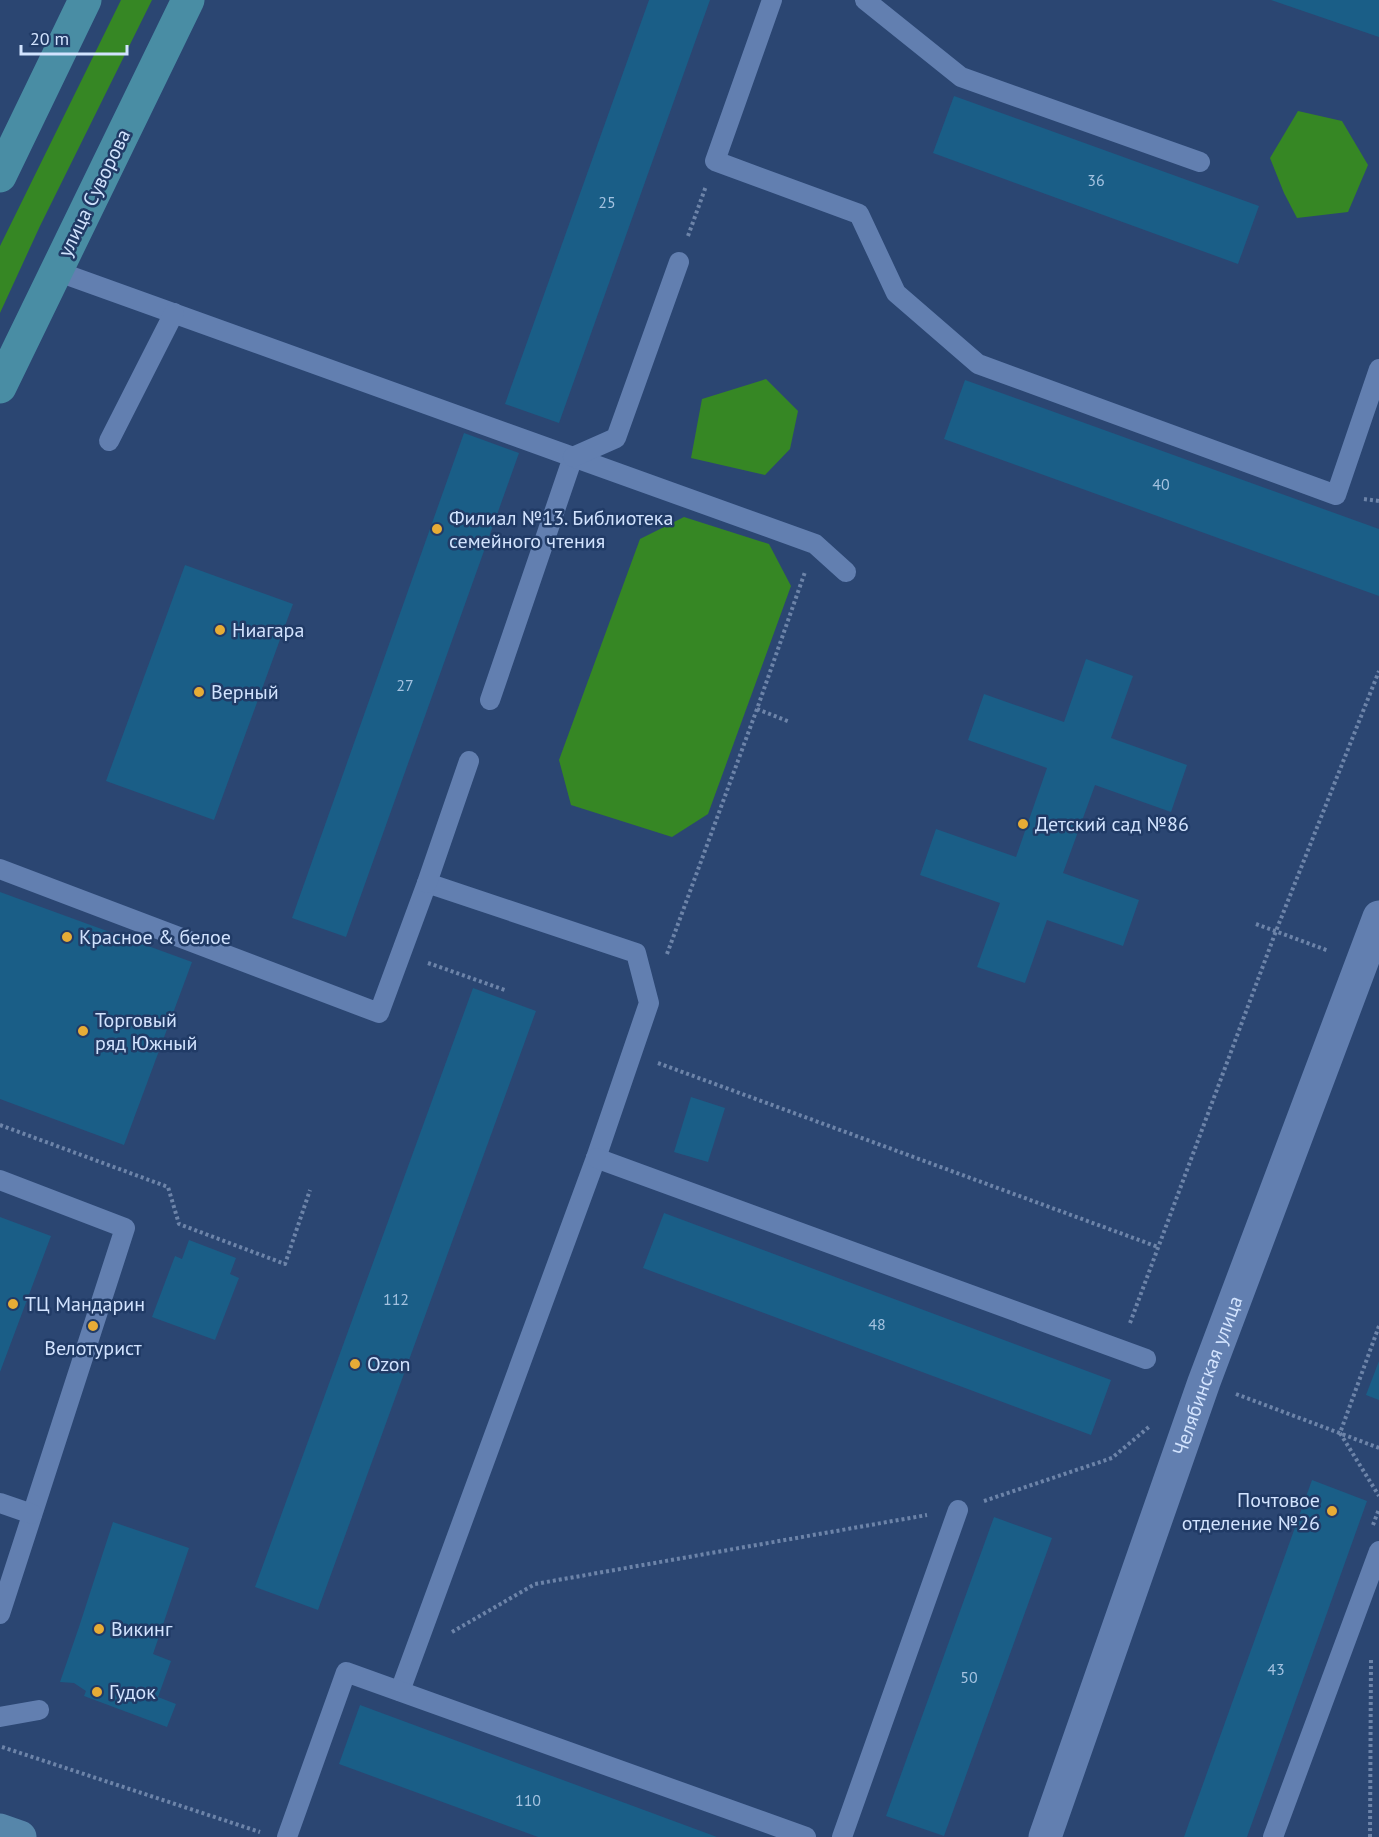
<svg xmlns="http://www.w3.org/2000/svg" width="1379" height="1837" viewBox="0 0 1379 1837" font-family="'PT Sans',sans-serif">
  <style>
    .green { fill: #368724 }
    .building { fill: #1a5e87 }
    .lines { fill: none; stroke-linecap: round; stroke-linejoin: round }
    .path { stroke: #6d84a9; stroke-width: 4; stroke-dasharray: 3 3; stroke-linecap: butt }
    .lane { stroke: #627fb0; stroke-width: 20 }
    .street { stroke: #627fb0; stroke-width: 33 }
    .secondary { stroke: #5686aa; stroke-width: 33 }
    .primary { stroke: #498da4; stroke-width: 33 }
    .poi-dot { fill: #e7ac36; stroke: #213b66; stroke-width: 2 }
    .labels { text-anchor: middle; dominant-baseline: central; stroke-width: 5; stroke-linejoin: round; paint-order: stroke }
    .number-label { font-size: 16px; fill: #a4c2e0 }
    .street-label { font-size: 20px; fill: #d2e3fe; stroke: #213b66 }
    .poi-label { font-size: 20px; fill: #d2e3fe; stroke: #213b66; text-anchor: start }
  </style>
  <rect width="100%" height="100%" fill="#2b4672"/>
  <g class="green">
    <polygon points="121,0 152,0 40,226 0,313 0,246"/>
    <polygon points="1298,111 1342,121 1368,165 1348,212 1297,218 1284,193 1270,158"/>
    <polygon points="766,379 798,411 790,449 765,475 691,458 702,399"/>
    <polygon points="684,517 769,544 791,586 708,814 672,837 571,805 559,760 640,539"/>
  </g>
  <g class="building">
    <polygon points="649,0 710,0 559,423 505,404"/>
    <polygon points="1271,0 1379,0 1379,37"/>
    <polygon points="954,96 1259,206 1238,264 933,153"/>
    <polygon points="965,380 1379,529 1379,596 944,439"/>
    <polygon points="464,433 519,453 346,937 292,918"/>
    <polygon points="185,565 293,604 214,820 106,781"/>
    <polygon points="1086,659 1133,676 1111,738 1187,765 1171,812 1095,785 1063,873 1139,900 1123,946 1047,920 1025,983 977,967 1000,903 920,875 936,829 1016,857 1047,768 968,740 984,694 1064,722"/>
    <polygon points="0,892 192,962 124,1145 0,1099"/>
    <polygon points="473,988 536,1011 318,1610 255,1587"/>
    <polygon points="691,1097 725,1108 708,1162 674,1152"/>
    <polygon points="664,1213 1111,1380 1091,1435 643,1268"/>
    <polygon points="0,1217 51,1236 0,1372"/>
    <polygon points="189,1240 236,1258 230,1274 239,1278 215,1340 152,1317 175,1256 182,1259"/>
    <polygon points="1379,1361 1379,1400 1366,1395"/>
    <polygon points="1312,1480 1367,1501 1247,1837 1184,1837"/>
    <polygon points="994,1517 1052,1538 944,1836 886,1816"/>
    <polygon points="113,1522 189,1548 153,1654 171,1661 158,1697 176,1704 167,1727 84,1696 86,1691 74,1683 60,1682 79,1627"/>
    <polygon points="360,1705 717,1837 538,1837 339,1764"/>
  </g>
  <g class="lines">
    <g class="path">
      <polyline points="688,236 706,186"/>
      <polyline points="1364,499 1379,501"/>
      <polyline points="757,709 790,722"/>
      <polyline points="1256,924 1329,951"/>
      <polyline points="667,954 757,709 805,572"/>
      <polyline points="428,963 505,990"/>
      <polyline points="658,1063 1158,1247"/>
      <polyline points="0,1125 168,1187 179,1224 285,1264 310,1190"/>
      <polyline points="1130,1323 1276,931 1379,671"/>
      <polyline points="1379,1326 1340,1433 1379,1496"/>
      <polyline points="1236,1394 1379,1448"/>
      <polyline points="984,1501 1112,1458 1150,1426"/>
      <polyline points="1373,1525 1379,1509"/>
      <polyline points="452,1632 535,1584 927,1515"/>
      <polyline points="2,1747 260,1832"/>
      <polyline points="1370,1837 1371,1658"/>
    </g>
    <g class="lane">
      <polyline points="772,0 715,161 859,214 896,293 978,364 1336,495 1379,369"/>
      <polyline points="865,0 961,77 1200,162"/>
      <polyline points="56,271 573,457 490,700"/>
      <polyline points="109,441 174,313"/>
      <polyline points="573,457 815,544 846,572"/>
      <polyline points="573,457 616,438 679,262"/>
      <polyline points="0,869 379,1013 427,883 636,953 649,1003 596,1158 400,1691"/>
      <polyline points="427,883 469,761"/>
      <polyline points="596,1158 1146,1359"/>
      <polyline points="0,1180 125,1228 0,1614"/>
      <polyline points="0,1503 32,1514"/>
      <polyline points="0,1717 39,1710"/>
      <polyline points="287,1837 346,1672 806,1837"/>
      <polyline points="842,1837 958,1510"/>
      <polyline points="1273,1837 1379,1551"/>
    </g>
    <path class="street" id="s1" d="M1045,1837L1204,1382L1379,917"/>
    <polyline class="secondary" points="0,1830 20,1837"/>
    <g class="primary">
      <polyline points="0,176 85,0"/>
      <polyline points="0,387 188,0"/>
    </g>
  </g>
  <g class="poi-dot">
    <circle cx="437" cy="529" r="6"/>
    <circle cx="220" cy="630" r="6"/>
    <circle cx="199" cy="692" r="6"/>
    <circle cx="1023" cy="824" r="6"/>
    <circle cx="67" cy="937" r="6"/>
    <circle cx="83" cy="1031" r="6"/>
    <circle cx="13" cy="1304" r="6"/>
    <circle cx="93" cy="1326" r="6"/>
    <circle cx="355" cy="1364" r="6"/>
    <circle cx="1332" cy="1511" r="6"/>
    <circle cx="99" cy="1629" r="6"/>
    <circle cx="97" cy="1692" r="6"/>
  </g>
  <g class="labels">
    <g class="number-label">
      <text x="1096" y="180">36</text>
      <text x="607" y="202">25</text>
      <text x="1161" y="484">40</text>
      <text x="405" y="685">27</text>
      <text x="396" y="1299">112</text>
      <text x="877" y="1324">48</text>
      <text x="1276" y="1669">43</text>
      <text x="969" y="1677">50</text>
      <text x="528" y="1800">110</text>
    </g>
    <g class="street-label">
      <text transform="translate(94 193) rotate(-64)">улица Суворова</text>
      <text stroke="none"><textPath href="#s1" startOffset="489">Челябинская улица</textPath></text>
    </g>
    <g class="poi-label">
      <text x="449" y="518">Филиал №13. Библиотека<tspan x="449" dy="23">семейного чтения</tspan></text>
      <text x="232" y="630">Ниагара</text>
      <text x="211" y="692">Верный</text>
      <text x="1035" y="824">Детский сад №86</text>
      <text x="79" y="937">Красное &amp; белое</text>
      <text x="95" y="1020">Торговый<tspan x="95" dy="23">ряд Южный</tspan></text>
      <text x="25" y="1304">ТЦ Мандарин</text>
      <text x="93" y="1348" text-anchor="middle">Велотурист</text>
      <text x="367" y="1364">Ozon</text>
      <text x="1320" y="1500" text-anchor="end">Почтовое<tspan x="1320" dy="23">отделение №26</tspan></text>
      <text x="111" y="1629">Викинг</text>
      <text x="109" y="1692">Гудок</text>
    </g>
  </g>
  <path d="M21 45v9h106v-9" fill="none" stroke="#d2e3fe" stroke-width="3"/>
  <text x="30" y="45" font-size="18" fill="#d2e3fe" stroke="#213b66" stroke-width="4.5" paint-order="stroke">20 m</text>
</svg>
